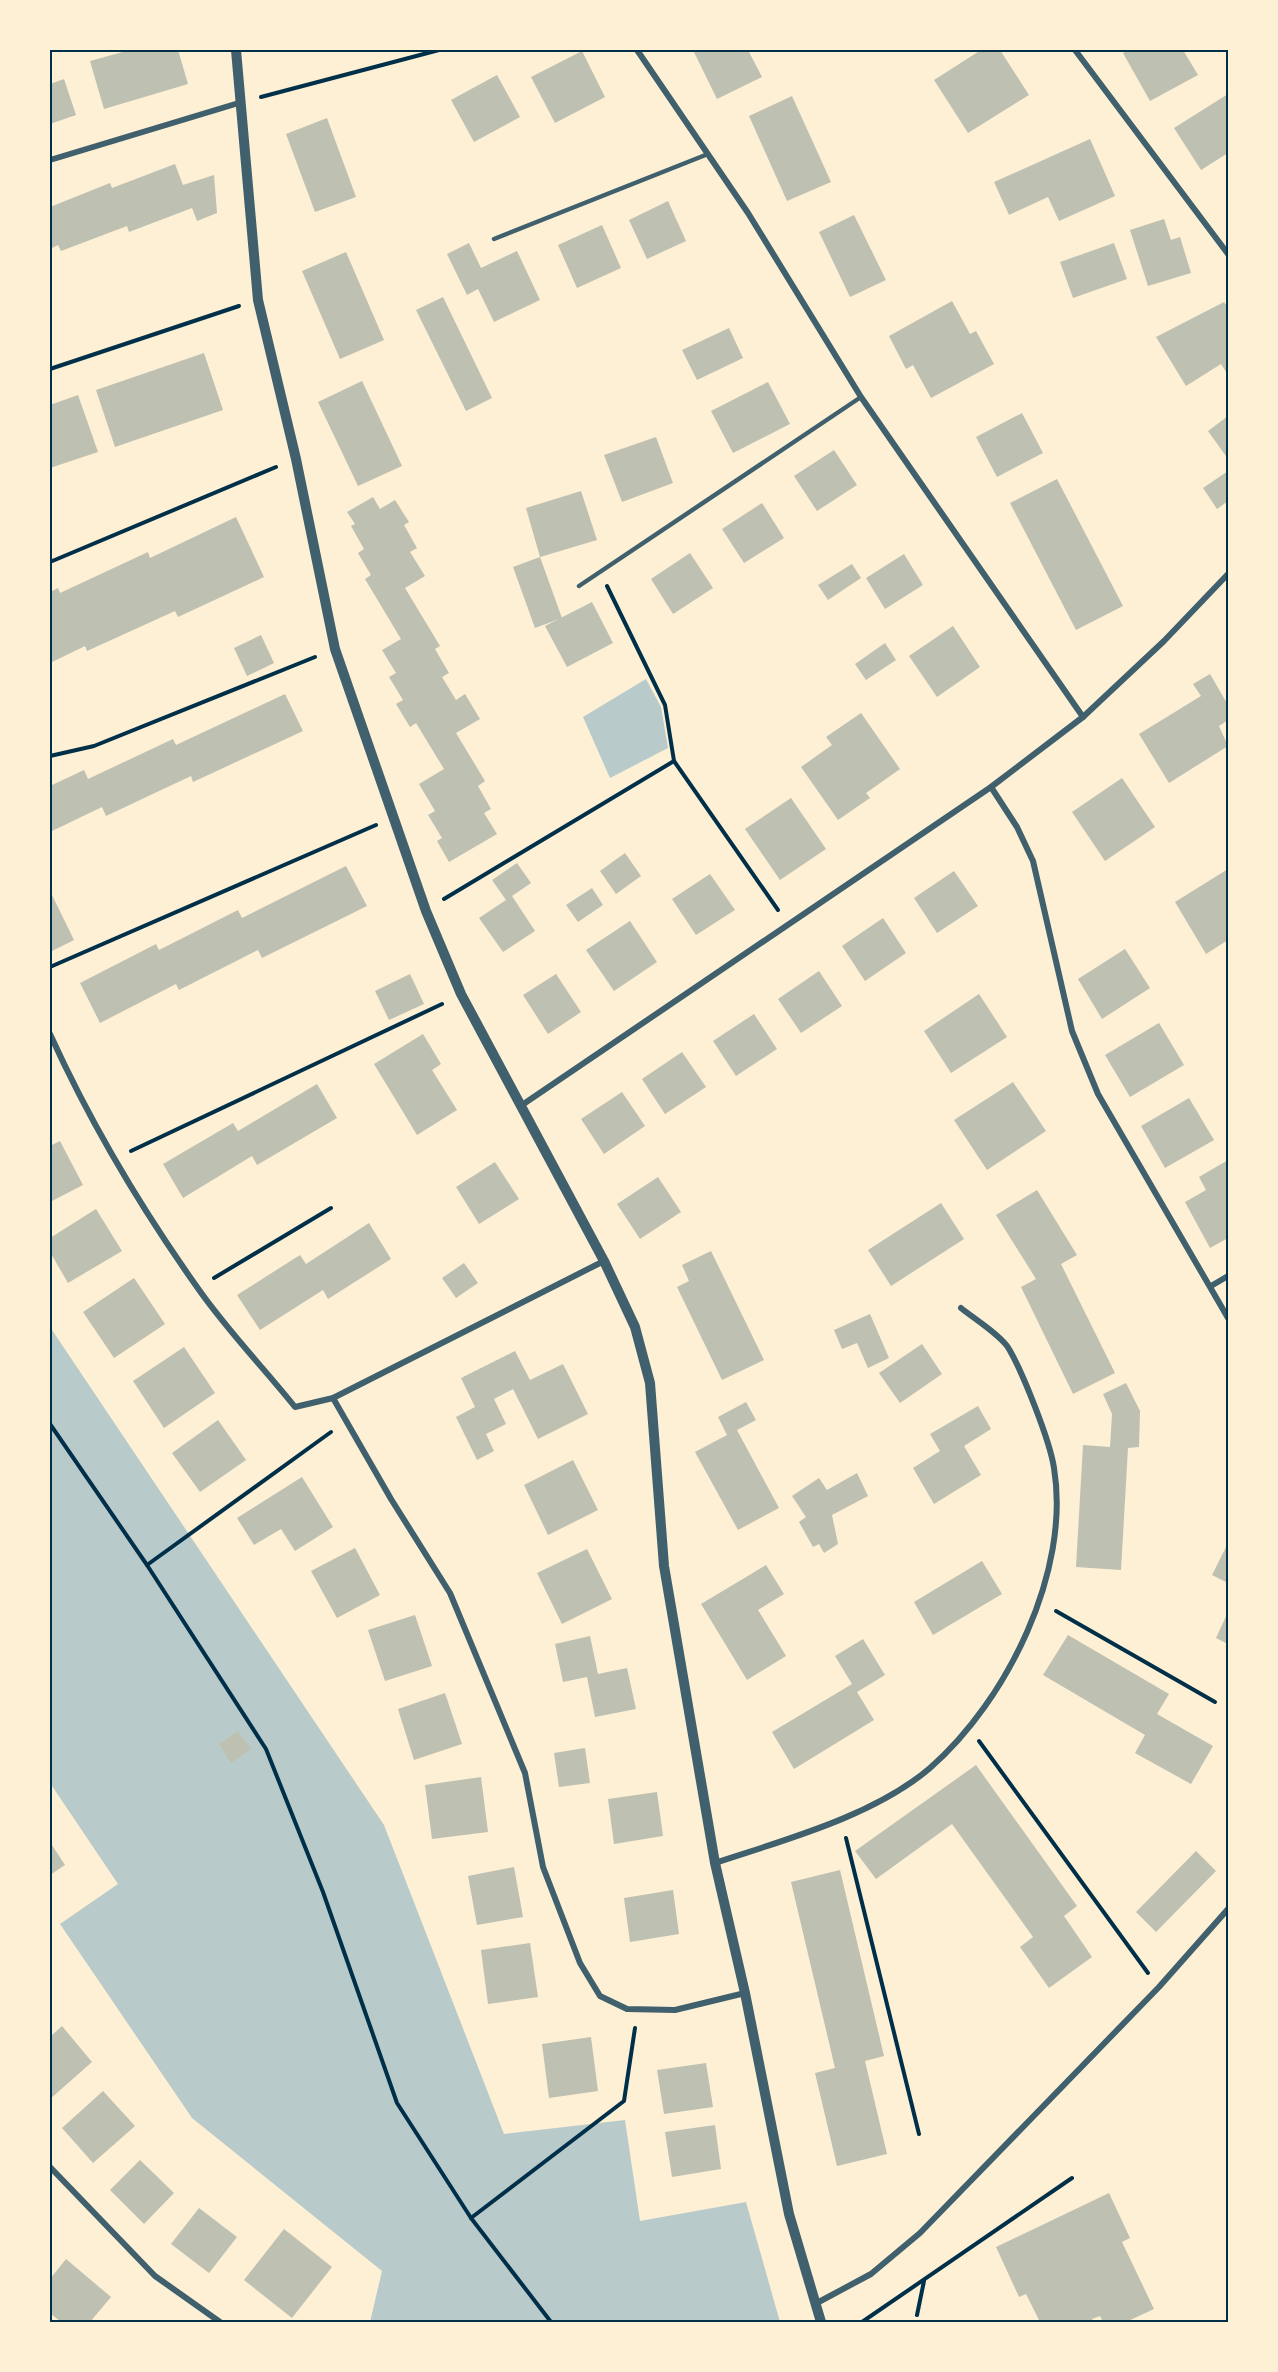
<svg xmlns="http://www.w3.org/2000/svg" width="1278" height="2372" viewBox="0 0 1278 2372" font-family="'Titillium Web',sans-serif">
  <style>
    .green { fill: #b9caca }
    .building { fill: #bec0b2 }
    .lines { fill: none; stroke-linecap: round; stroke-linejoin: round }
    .path { stroke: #003049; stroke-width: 4 }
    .service { stroke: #3f606c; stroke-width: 4.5 }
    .minor { stroke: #3f606c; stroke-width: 6 }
    .tertiary { stroke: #3f606c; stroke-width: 10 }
    .neatline { fill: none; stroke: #003049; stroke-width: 2 }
  </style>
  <rect width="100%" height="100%" fill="#fdf0d5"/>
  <g class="green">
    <polygon points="646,679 661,707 668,748 610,778 583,717"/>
    <polygon points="50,1327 384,1825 504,2134 625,2120 640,2221 746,2202 780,2322 370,2322 382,2271 192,2118 60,1924 118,1884 50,1783"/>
  </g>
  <g class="building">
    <polygon points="130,50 178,50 188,84 104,109 90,61"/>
    <polygon points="693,50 748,50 762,77 717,99"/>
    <polygon points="981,50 1000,50 1029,95 968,133 934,80"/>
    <polygon points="1129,50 1183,50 1198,75 1150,101 1123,53"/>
    <polygon points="582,51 605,97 555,123 531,77"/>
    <polygon points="497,75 520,117 474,142 451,100"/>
    <polygon points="64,79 76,115 50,124 50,84"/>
    <polygon points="1228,94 1228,153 1201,170 1174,128"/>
    <polygon points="792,96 831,182 787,201 749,116"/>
    <polygon points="327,118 356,197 315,212 286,134"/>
    <polygon points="1090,139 1115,196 1059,221 1048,197 1009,215 994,182"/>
    <polygon points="175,164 183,185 214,175 217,213 197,221 192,208 129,232 127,226 61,251 58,245 50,249 50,207 110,183 112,188"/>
    <polygon points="668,201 686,241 647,259 629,220"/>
    <polygon points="854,215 886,280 850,297 819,232"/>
    <polygon points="1164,219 1171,240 1180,237 1191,273 1148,286 1130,230"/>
    <polygon points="602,225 621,268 577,288 558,245"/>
    <polygon points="469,243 481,268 517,251 540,300 494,322 478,289 467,295 447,254"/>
    <polygon points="1114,243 1127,279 1073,298 1060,262"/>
    <polygon points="346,252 384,340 340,359 302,271"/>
    <polygon points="443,297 492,398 466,411 416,310"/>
    <polygon points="952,301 970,334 976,331 994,364 931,398 913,365 906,369 889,336"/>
    <polygon points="1224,302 1228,308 1228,375 1221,364 1186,386 1156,337"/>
    <polygon points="729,328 743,358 697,380 682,350"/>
    <polygon points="204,353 223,410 115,447 96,390"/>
    <polygon points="362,381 402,466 358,486 318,402"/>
    <polygon points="768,382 790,424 733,453 711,411"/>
    <polygon points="78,395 98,452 50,468 50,405"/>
    <polygon points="1022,413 1043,453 997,477 976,437"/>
    <polygon points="1228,416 1228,459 1208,431"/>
    <polygon points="656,437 673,483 622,502 604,455"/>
    <polygon points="834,450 857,485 817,511 794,476"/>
    <polygon points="1228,471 1228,501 1217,509 1203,488"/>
    <polygon points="1057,479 1123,606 1076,630 1010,503"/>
    <polygon points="581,491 597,540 540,557 526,508"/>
    <polygon points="373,497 380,509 395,500 409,522 404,525 417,548 410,552 425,576 405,588 440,646 435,649 449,673 442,677 456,700 465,694 480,719 456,733 485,781 478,786 491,809 484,813 497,834 449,862 437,841 442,838 428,815 435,811 419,784 444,769 416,723 410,727 396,704 403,700 389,677 396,673 382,650 401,639 365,579 371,575 358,553 364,549 351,526 355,524 347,512"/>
    <polygon points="762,503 784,538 744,563 722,529"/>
    <polygon points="236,517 264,577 178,617 175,611 87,651 85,646 50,663 50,592 58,588 60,593 148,552 150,558"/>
    <polygon points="690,553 713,588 673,614 651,579"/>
    <polygon points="904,554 923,585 885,609 866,578"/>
    <polygon points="540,557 562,618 535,628 513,567"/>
    <polygon points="852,564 861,578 828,600 818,585"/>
    <polygon points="592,602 613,643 567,667 545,626"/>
    <polygon points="953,626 980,667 937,697 909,656"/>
    <polygon points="261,635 274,663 247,676 234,648"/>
    <polygon points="885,643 896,660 866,680 855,664"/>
    <polygon points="1210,674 1228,705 1228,720 1219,726 1228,746 1169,783 1139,734 1201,696 1193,684"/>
    <polygon points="285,694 303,731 193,782 191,776 106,816 102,807 50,832 50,786 84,770 88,779 173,739 176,745"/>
    <polygon points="861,713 900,769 866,793 870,798 838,820 801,767 832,745 826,737"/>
    <polygon points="1122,778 1155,827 1105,861 1072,812"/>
    <polygon points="791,798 826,849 780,880 745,829"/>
    <polygon points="625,853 641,876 616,894 600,871"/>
    <polygon points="517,863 531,883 512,896 535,931 503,952 479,918 506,900 492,880"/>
    <polygon points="346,866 367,906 262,958 258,950 179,990 176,984 100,1023 80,983 156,944 159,950 238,910 242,918"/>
    <polygon points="1228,869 1228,940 1206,954 1175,902"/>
    <polygon points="954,871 978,906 937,933 914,898"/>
    <polygon points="710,874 735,910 696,935 672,899"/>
    <polygon points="592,888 603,905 578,922 566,905"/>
    <polygon points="50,891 74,940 50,952"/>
    <polygon points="883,918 906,953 865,981 842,946"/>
    <polygon points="630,921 657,962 614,991 586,950"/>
    <polygon points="1125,949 1150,988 1102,1019 1078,979"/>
    <polygon points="819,971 842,1006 801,1033 778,999"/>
    <polygon points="410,974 424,1004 389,1020 375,991"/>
    <polygon points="556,974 581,1012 548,1034 523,995"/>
    <polygon points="979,994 1007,1037 951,1073 924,1031"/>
    <polygon points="754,1014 777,1049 736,1076 713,1041"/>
    <polygon points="1159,1023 1184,1065 1130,1097 1105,1055"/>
    <polygon points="423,1034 441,1064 432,1070 457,1110 417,1135 374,1064"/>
    <polygon points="682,1052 706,1087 665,1114 642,1079"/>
    <polygon points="1013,1082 1046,1131 987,1170 954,1120"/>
    <polygon points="317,1084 337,1118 257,1165 252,1156 183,1198 163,1164 233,1123 238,1131"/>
    <polygon points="622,1092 645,1126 604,1154 581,1119"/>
    <polygon points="1189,1098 1214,1140 1165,1168 1141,1126"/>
    <polygon points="60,1141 83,1185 50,1202 50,1146"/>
    <polygon points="1228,1160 1228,1238 1210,1248 1185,1202 1206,1190 1199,1177"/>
    <polygon points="495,1162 519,1199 479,1224 456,1187"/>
    <polygon points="658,1177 681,1212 640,1239 617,1204"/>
    <polygon points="1037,1190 1077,1255 1061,1264 1115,1373 1073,1394 1021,1287 1036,1279 996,1215"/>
    <polygon points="941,1203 964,1239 891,1286 868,1250"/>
    <polygon points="96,1209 122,1251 68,1283 50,1252 50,1238"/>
    <polygon points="369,1223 391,1259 328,1299 323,1290 260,1330 237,1295 300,1255 306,1264"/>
    <polygon points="711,1251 764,1360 722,1380 677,1287 689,1281 682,1265"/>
    <polygon points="464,1263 478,1283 456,1298 442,1278"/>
    <polygon points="134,1278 165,1324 114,1358 83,1312"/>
    <polygon points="870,1314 889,1358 868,1368 857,1343 842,1349 834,1330"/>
    <polygon points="922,1344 942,1374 900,1403 879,1373"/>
    <polygon points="184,1347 215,1393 164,1428 133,1381"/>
    <polygon points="515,1351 530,1380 563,1364 588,1414 538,1439 513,1389 494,1399 506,1424 486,1434 494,1451 477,1460 456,1417 475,1407 461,1378"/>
    <polygon points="1126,1383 1140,1411 1139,1447 1128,1448 1121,1570 1076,1567 1083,1445 1110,1447 1112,1414 1103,1394"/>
    <polygon points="746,1402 756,1420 737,1430 779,1508 738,1530 695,1452 727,1435 718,1417"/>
    <polygon points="978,1406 991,1429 964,1446 981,1475 934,1504 913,1468 940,1451 930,1434"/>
    <polygon points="218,1420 246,1460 200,1492 172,1453"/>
    <polygon points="573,1460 598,1510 548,1535 524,1485"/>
    <polygon points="857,1473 868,1496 832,1515 838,1544 824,1553 819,1544 813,1547 799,1522 806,1517 792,1496 819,1478 827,1490"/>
    <polygon points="302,1477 333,1527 295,1551 281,1529 254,1545 237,1518"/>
    <polygon points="1228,1543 1228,1583 1212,1575"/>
    <polygon points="355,1548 380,1595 337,1618 311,1571"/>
    <polygon points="587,1549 612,1599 562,1624 537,1573"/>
    <polygon points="982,1561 1002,1594 933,1635 914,1602"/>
    <polygon points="766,1565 784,1594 758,1610 786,1656 747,1680 701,1604"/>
    <polygon points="1228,1612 1228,1644 1216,1638"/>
    <polygon points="415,1615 432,1666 385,1681 368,1630"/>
    <polygon points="1068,1635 1169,1694 1157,1714 1213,1746 1191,1784 1135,1753 1145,1735 1043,1675"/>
    <polygon points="590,1636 598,1674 627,1668 636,1709 595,1717 587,1677 563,1682 555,1644"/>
    <polygon points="863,1639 885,1675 857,1692 874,1720 794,1769 772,1732 852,1684 835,1656"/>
    <polygon points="445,1693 462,1744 414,1760 398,1709"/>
    <polygon points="238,1731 251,1749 231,1763 219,1744"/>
    <polygon points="585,1748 590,1783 559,1787 554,1753"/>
    <polygon points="976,1765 1077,1906 1064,1916 1092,1957 1049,1988 1020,1947 1033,1937 952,1824 876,1879 855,1851"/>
    <polygon points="481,1777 488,1832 432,1839 425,1785"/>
    <polygon points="657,1792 663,1836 614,1844 608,1799"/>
    <polygon points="50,1842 65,1865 50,1875"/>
    <polygon points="1196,1851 1216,1871 1156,1932 1136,1912"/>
    <polygon points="514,1867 523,1917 477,1925 468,1876"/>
    <polygon points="840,1870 884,2056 865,2061 887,2154 837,2166 815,2073 835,2068 791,1882"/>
    <polygon points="673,1890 679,1934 630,1942 624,1898"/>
    <polygon points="530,1943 538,1997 488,2004 481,1950"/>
    <polygon points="62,2026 92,2062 50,2099 50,2037"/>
    <polygon points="591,2037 598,2091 549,2098 542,2044"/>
    <polygon points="706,2063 713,2107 664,2114 657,2070"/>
    <polygon points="103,2091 135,2126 93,2163 62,2128"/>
    <polygon points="715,2125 721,2169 672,2177 665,2132"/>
    <polygon points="140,2160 174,2193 144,2224 110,2190"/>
    <polygon points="1109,2193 1130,2238 1122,2242 1154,2309 1126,2322 1103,2322 1100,2316 1092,2319 1094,2322 1040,2322 1026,2294 1019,2297 996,2247"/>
    <polygon points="199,2208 237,2237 209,2273 171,2244"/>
    <polygon points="284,2229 332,2267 292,2318 244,2280"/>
    <polygon points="66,2259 111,2297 90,2322 61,2322 50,2313 50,2279"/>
  </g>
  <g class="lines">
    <g class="path">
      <polyline points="261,97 439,50"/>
      <polyline points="50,369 239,306"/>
      <polyline points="50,562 276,467"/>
      <polyline points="607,586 665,705 674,761 778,910"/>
      <polyline points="50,756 94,746 315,657"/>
      <polyline points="444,899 674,761"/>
      <polyline points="50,967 376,825"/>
      <polyline points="131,1151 442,1004"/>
      <polyline points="214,1278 331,1208"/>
      <polyline points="50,1424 147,1565 266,1749 323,1892 397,2103 471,2218 551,2322"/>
      <polyline points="147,1565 331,1432"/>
      <polyline points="1056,1611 1215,1702"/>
      <polyline points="979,1741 1148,1973"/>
      <polyline points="846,1838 919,2134"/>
      <polyline points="471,2218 624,2101 635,2028"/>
      <polyline points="917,2315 924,2281"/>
      <polyline points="862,2322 1072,2178"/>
    </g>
    <g class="service">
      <polyline points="494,239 708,154"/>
      <polyline points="579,586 861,397"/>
    </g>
    <g class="minor">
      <polyline points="637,50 748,213 861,397 1083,717"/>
      <polyline points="1075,50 1228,254"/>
      <polyline points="50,160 242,102"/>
      <polyline points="991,787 1017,827 1033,861 1072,1031 1098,1094 1228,1318"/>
      <path d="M50,1034C90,1122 141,1208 197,1287C226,1329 263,1367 295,1407L333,1398L604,1261"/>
      <polyline points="522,1105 991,787 1083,717 1164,641 1228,574"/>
      <polyline points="1211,1286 1228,1276"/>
      <polyline points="333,1398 391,1499 450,1593 525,1773 543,1867 580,1963 600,1996 627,2009 675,2010 745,1993"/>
      <path d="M715,1863C784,1840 874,1816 930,1768C1007,1701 1071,1571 1054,1468C1050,1441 1023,1373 1009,1349C1002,1336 973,1318 961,1308"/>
      <polyline points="50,2167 155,2276 220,2322"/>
      <polyline points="815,2304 871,2274 920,2233 1159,1987 1228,1909"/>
    </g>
    <polyline class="tertiary" points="236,50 258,300 296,459 335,649 426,911 461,994 604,1261 635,1327 650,1383 664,1566 715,1863 745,1993 789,2214 821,2322"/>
  </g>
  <rect width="1278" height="2372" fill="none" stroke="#fdf0d5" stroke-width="102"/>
  <rect x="51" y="51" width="1176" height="2270" class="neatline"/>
</svg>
